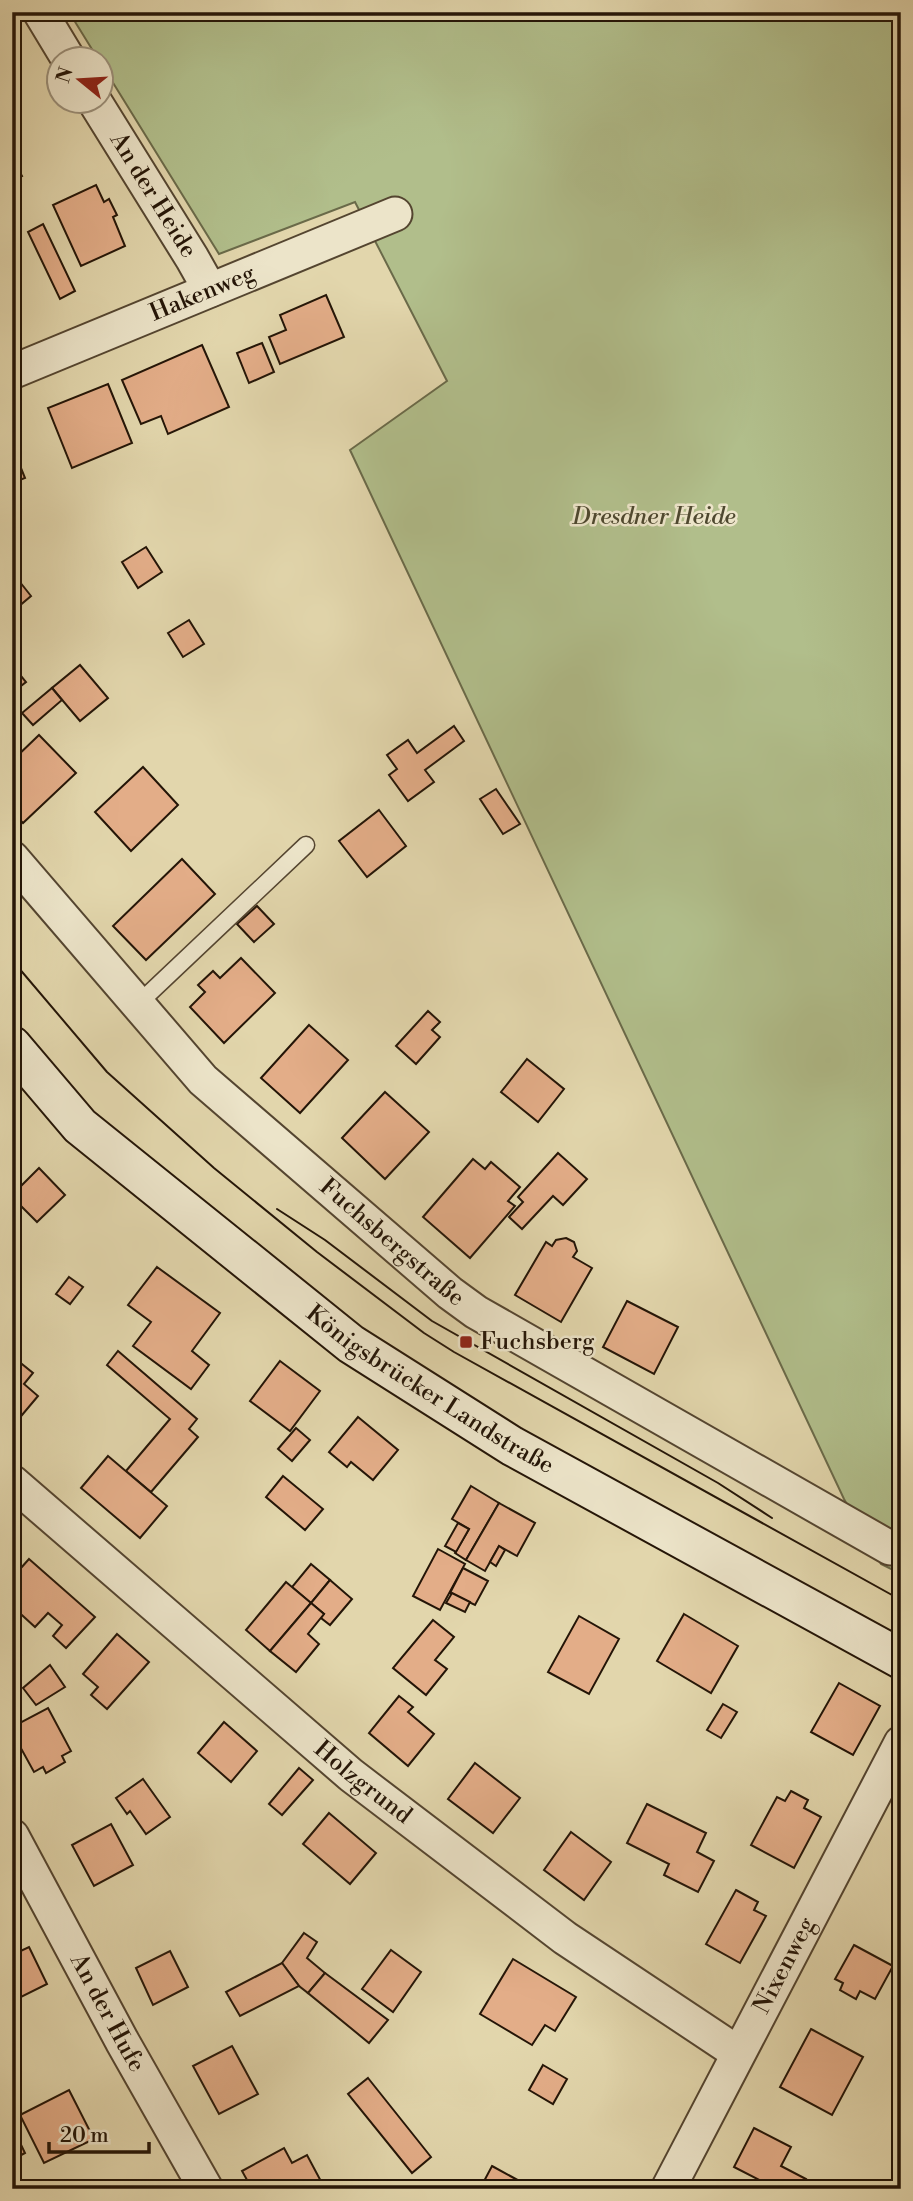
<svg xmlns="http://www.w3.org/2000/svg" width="913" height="2201" viewBox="0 0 913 2201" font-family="'Libre Bodoni',serif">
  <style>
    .green { fill: #b1be8b; stroke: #6a6a49; stroke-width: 2 }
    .building { fill: #e3ad88; stroke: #241507; stroke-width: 2 }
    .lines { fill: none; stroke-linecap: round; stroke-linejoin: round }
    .lane-casing { stroke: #544530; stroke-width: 19 }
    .street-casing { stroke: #544530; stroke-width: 37 }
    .secondary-casing { stroke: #241507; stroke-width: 42 }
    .lane { stroke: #ece4c9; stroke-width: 16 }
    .street { stroke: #ece4c9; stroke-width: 33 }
    .secondary { stroke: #ece4c9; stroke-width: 38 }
    .tram { stroke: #241507; stroke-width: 2 }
    .poi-dot { fill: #8f2418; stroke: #ece4c9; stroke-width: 2.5 }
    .labels { text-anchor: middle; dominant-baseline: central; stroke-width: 5; stroke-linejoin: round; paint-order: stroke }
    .street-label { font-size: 24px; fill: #241507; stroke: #ece4c9 }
    .park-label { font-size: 24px; font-style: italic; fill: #4e482f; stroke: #ece4c9 }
    .poi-label { font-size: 24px; fill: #241507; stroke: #ece4c9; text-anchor: start }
  </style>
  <rect width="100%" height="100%" fill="#e2d6ac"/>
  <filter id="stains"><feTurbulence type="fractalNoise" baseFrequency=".00286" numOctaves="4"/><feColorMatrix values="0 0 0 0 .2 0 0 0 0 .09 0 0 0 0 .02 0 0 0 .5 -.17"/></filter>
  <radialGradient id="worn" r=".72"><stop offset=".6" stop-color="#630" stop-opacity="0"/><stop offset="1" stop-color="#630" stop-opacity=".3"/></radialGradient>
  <polygon class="green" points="69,12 901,12 901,1574 881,1564 844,1499 350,450 447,381 355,202 219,254 102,65 102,60 98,59"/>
  <g class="building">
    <polygon points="12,158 22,176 12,181"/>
    <polygon points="96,185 104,202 109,199 117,215 113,217 125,246 81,266 53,205"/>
    <polygon points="43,224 75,291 60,299 28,232"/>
    <polygon points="326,295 344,337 280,364 269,337 286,330 280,315"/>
    <polygon points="262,343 274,372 249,383 237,353"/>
    <polygon points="202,345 229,407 168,434 161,416 141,424 122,380"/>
    <polygon points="108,384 132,443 72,468 48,408"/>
    <polygon points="12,446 25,478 12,483"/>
    <polygon points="146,547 162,572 138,588 122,562"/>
    <polygon points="12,572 31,596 12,612"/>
    <polygon points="189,620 204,644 183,657 168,633"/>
    <polygon points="12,665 26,682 12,693"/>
    <polygon points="80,665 108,698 80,721 52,688"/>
    <polygon points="52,688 62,700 33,725 22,713"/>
    <polygon points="454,726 464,741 425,770 434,782 408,801 389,775 397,769 387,755 408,740 417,753"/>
    <polygon points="39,735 76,773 23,823 12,812 12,761"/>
    <polygon points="143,767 178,805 131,851 95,812"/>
    <polygon points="496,789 520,824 503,834 480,799"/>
    <polygon points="379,810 406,846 367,877 339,841"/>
    <polygon points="182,859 215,894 146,960 113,926"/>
    <polygon points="257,906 274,924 254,942 237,924"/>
    <polygon points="241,958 275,993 224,1043 190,1007 205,992 198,985 213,971 220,978"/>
    <polygon points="428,1011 440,1022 432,1030 440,1037 416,1064 396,1046"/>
    <polygon points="309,1025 348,1060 300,1113 261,1078"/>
    <polygon points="527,1059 564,1089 538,1122 501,1092"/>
    <polygon points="385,1092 429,1132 385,1179 342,1138"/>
    <polygon points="558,1153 587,1179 563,1205 553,1196 522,1229 509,1217 523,1202 518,1197"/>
    <polygon points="473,1159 485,1169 491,1162 520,1187 508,1201 515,1206 470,1258 423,1217"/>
    <polygon points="39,1168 65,1195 37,1222 12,1197 12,1195"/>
    <polygon points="566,1238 574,1242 577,1251 573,1257 592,1268 561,1322 515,1295 546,1242 552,1246 556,1240"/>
    <polygon points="157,1267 220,1313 192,1351 209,1365 191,1389 133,1346 151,1322 128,1305"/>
    <polygon points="69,1277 83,1287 70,1304 56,1294"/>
    <polygon points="627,1301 678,1327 654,1374 603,1347"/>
    <polygon points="118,1351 197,1419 189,1429 198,1437 151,1492 126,1471 170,1419 107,1365"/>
    <polygon points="12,1356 33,1373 24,1384 38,1396 12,1427"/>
    <polygon points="280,1361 320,1391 290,1431 250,1401"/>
    <polygon points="358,1417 398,1450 373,1480 351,1462 347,1467 329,1452"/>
    <polygon points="296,1428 310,1440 292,1461 278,1449"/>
    <polygon points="108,1456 167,1506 140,1538 81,1488"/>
    <polygon points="283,1476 323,1509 305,1530 266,1497"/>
    <polygon points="471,1486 499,1503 466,1560 455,1553 469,1529 452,1519"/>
    <polygon points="499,1503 535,1523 517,1556 499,1546 485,1571 466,1560"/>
    <polygon points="458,1523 469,1529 456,1552 445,1546"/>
    <polygon points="499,1546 505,1550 496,1566 490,1562"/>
    <polygon points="438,1549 465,1564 440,1610 413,1596"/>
    <polygon points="29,1559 95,1617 66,1648 53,1636 62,1625 48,1613 35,1627 12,1606 12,1578"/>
    <polygon points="311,1564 330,1580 311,1603 292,1587"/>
    <polygon points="463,1568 488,1581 475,1605 450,1593"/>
    <polygon points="330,1580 352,1599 330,1625 321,1618 324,1614 311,1603"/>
    <polygon points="286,1582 311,1603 270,1651 246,1630"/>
    <polygon points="452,1593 470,1602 465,1612 446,1603"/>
    <polygon points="311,1603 324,1614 308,1634 319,1644 296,1672 270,1651"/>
    <polygon points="684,1614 738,1646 711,1693 657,1661"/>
    <polygon points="579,1616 619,1639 589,1694 548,1672"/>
    <polygon points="433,1620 454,1637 435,1660 447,1669 426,1695 393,1668"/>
    <polygon points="117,1634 149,1662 107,1709 91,1695 98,1687 83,1674"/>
    <polygon points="50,1665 65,1687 36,1705 23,1688"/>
    <polygon points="839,1683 880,1706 853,1755 811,1732"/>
    <polygon points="399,1696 413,1707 408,1712 434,1734 408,1766 369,1733"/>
    <polygon points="723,1704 737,1712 721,1738 707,1730"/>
    <polygon points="48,1708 71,1751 62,1756 65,1762 46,1773 43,1767 34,1772 12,1732 12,1727"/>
    <polygon points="224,1722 257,1751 231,1782 198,1753"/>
    <polygon points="475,1763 520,1798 493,1833 448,1799"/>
    <polygon points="299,1768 313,1780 282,1815 269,1804"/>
    <polygon points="143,1779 170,1817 146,1834 130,1811 127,1814 116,1798"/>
    <polygon points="791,1791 808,1800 804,1808 821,1817 794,1868 751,1845 777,1797 785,1801"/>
    <polygon points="647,1804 706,1833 697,1852 714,1861 698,1892 664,1875 669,1864 627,1843"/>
    <polygon points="329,1813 376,1853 350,1884 303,1844"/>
    <polygon points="111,1824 133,1865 94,1886 72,1845"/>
    <polygon points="571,1832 611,1862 584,1900 544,1870"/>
    <polygon points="736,1890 758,1902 754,1910 766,1916 740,1963 706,1944"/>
    <polygon points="304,1933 317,1942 307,1958 325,1973 308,1993 299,1986 282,1963"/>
    <polygon points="854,1945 893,1966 875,1999 860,1991 856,1999 840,1990 843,1983 835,1979"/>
    <polygon points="29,1947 47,1984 17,1999 12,1988 12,1955"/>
    <polygon points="391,1950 421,1972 393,2012 362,1989"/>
    <polygon points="170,1951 188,1987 153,2005 136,1968"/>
    <polygon points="513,1959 576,1997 555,2031 545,2025 532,2045 480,2014"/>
    <polygon points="282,1963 299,1986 240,2016 226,1992"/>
    <polygon points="901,1965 901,1980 895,1977"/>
    <polygon points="325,1973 388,2020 369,2043 308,1993"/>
    <polygon points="811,2029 863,2057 832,2115 780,2087"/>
    <polygon points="232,2046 258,2094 219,2114 193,2066"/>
    <polygon points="543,2065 567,2079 553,2104 529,2090"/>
    <polygon points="368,2078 431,2157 412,2173 348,2094"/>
    <polygon points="69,2090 94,2139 44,2163 20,2115"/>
    <polygon points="12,2126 25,2153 12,2160"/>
    <polygon points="754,2128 791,2147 781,2166 806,2179 801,2189 762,2189 765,2183 734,2167"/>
    <polygon points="284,2148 292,2163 307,2155 324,2187 321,2189 252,2189 242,2171"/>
    <polygon points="492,2166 534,2189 488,2189 482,2185"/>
    <polygon points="16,2172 23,2189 12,2189 12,2173"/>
  </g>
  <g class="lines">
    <g class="lane-casing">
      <polyline id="lane" points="138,1004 306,845"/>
    </g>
    <g class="street-casing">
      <g id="street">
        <polyline points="40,12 69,60"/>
        <path id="s1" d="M95,102L192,258L210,290"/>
        <path id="s2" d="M12,372L395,214"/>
        <path id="s3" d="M12,858L203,1080L450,1293L476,1312L890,1548"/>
        <path id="s4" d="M12,1482L351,1775L565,1938L738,2053"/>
        <path id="s5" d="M12,1836L122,2041L206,2189"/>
        <path id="s6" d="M668,2189L901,1743"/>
      </g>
    </g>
    <g class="secondary-casing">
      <g id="secondary">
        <path id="s7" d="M12,1046L80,1126L351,1344L512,1446L901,1659"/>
      </g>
    </g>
    <use href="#lane" class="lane"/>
    <use href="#street" class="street"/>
    <use href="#secondary" class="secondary"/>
    <g class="tram">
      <polyline points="12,960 107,1072 214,1168 317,1252 424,1333 454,1352 901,1600"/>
      <polyline points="277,1209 325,1240 432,1321 718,1483 772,1518"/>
    </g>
  </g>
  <rect class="poi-dot" x="459" y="1335" width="14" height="14" rx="3.5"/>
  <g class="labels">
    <g class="street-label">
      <text stroke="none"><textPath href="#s1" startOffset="110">An der Heide</textPath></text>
      <text stroke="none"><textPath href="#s2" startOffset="206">Hakenweg</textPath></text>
      <text stroke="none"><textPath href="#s3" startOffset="542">Fuchsbergstraße</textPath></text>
      <text stroke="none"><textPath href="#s7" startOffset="544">Königsbrücker Landstraße</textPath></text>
      <text stroke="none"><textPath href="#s4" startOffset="462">Holzgrund</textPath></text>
      <text stroke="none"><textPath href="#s6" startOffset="252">Nixenweg</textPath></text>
      <text stroke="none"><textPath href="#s5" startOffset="201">An der Hufe</textPath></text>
    </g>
    <g class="park-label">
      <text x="654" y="517">Dresdner Heide</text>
    </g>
    <g class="poi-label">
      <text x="480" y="1342">Fuchsberg</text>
    </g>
  </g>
  <rect width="913" height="2201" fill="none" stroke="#e2d6ac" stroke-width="42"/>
  <rect x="14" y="14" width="885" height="2173" fill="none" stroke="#241507" stroke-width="3.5"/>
  <rect x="21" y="21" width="871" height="2159" fill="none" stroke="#241507" stroke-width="2"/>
  <g transform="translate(80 80) rotate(288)"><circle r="33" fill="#ece4c9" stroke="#9c917b" stroke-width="2"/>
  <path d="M0-5L12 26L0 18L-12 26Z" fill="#8f2418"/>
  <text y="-10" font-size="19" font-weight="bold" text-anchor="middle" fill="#241507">N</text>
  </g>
  <path d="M49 2142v10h100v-10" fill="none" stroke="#241507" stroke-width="3.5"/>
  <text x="60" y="2142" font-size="21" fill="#241507" stroke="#ece4c9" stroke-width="5" paint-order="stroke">20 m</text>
  <rect width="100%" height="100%" filter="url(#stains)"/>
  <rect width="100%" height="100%" fill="url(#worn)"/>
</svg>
